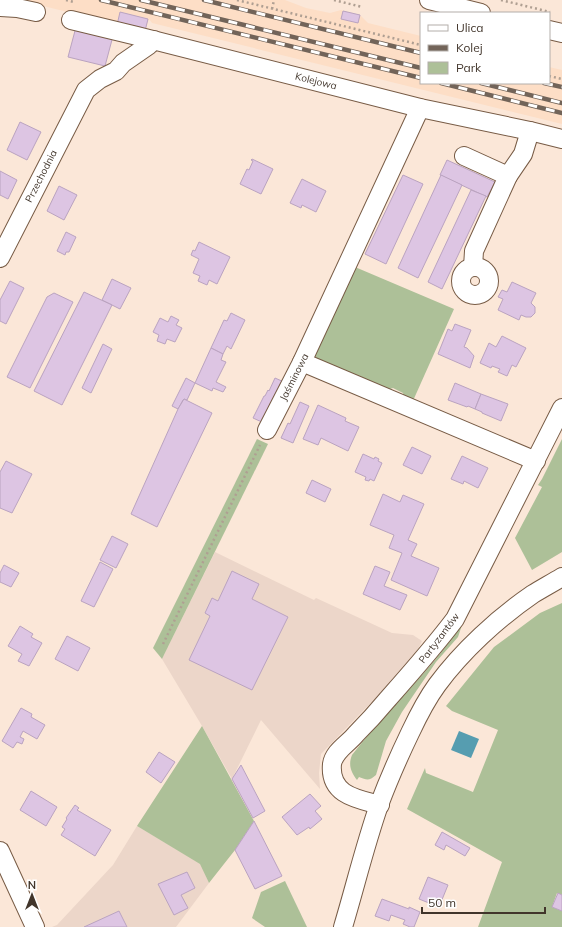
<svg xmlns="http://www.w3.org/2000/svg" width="562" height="927" viewBox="0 0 562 927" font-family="Mulish,sans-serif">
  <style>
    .commercial { fill: #ecd6c9 }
    .built { fill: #fddec6 }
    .green { fill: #adc098 }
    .water { fill: #569db0 }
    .building { fill: #ddc5e3; stroke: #baa3c0 }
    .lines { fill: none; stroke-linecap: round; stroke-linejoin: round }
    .minor-casing { stroke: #775b45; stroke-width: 20 }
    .path { stroke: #af9f92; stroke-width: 2.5; stroke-dasharray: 2 3; stroke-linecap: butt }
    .minor { stroke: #fff; stroke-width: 18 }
    .rail-casing { stroke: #726459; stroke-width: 4.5 }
    .rail { stroke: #fff; stroke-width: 3; stroke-dasharray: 9; stroke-linecap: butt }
    .labels { text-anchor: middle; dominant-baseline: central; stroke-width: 3; stroke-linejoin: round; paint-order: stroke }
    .street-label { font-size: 10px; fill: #41352b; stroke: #fff }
  </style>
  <rect width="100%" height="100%" fill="#fbe7d8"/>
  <g class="commercial">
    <polygon points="215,552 314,600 316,598 392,633 413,635 422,641 416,653 391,682 321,754 319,773 320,789 261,720 232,779 202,726 162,659"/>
    <polygon points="137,826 201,864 209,883 176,927 52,927 57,925 113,865"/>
  </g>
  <polygon class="built" points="22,0 285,0 306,8 330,13 341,10 360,15 368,23 421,36 421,83 549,83 549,67 562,70 562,124 152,23 149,19 145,31 35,4"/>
  <g class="green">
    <polygon points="355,267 454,309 412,403 405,400 403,393 393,388 384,391 313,361"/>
    <polygon points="257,439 268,444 162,659 153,648"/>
    <polygon points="562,439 562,552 532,570 515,538 542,487 538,485 542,479"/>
    <polygon points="562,603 562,895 557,893 552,907 562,911 562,927 478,927 502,862 407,809 425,768 426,773 473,792 498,730 452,711 446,706 494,647 540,613"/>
    <path d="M465,616L458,637L436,662L402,712L386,741L376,775C369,781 367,780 359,777L357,780C351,772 348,765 352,755C361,744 370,732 379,722C409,688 444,656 465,616Z"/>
    <polygon points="202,726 254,821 235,850 209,883 200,864 137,826"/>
    <polygon points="285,881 307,927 265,927 252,918 261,892"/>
  </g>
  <polygon class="water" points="459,731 479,739 471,758 451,750"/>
  <g class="building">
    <polygon points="343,11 360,15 358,23 341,19"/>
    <polygon points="120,12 148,19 145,31 117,25"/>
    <polygon points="76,27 113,36 105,66 68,57"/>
    <polygon points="20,122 41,132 27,160 7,150"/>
    <polygon points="252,159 273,169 261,194 240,184 247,169 249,170 253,161 251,160"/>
    <polygon points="447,160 495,182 487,197 440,175"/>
    <polygon points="0,171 17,180 8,199 0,195"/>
    <polygon points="403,175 423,184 386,264 365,254"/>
    <polygon points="441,175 462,185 418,278 398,268"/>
    <polygon points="302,179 326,191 316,212 302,205 301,208 290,203"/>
    <polygon points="59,186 77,195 64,220 47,211"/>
    <polygon points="471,190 486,196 442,289 428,282"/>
    <polygon points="66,232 76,237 69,252 66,252 65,255 57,251"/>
    <polygon points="199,242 230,257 217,284 209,280 207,285 198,281 200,276 193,273 199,259 191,255 193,250 195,251"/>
    <polygon points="112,279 131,288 120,309 102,300"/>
    <polygon points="10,281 24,288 6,324 0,321 0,300"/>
    <polygon points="512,282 536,293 531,303 535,307 535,313 531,317 526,317 521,315 519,320 498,310 503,299 498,297 502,290 507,292"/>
    <polygon points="84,292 112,305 62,405 34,391"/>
    <polygon points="54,293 73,302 30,388 7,377 47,297"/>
    <polygon points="231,313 245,320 231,349 227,346 223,354 211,348 224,320 227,321"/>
    <polygon points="171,316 179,320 176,325 182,328 175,342 167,339 165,344 157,341 159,335 153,332 160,318 168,322"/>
    <polygon points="455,324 471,330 464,347 467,348 474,356 470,368 438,354 448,329 452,331"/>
    <polygon points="502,336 526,348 516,367 512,365 507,376 498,372 500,369 492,366 491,368 480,363 489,343 496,347"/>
    <polygon points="103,344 112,349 91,393 82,388"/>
    <polygon points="211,348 223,354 221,360 226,362 216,382 226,387 223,392 213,388 212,391 195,383"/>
    <polygon points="186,378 195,383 187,400 184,399 183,400 178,409 172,406"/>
    <polygon points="275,378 284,382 264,423 253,418 264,396 265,396 268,390 269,391"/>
    <polygon points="455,383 481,394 475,409 468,406 467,407 448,400"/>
    <polygon points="481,394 508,404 501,421 482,413 482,412 475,409"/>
    <polygon points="184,399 212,413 157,527 131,514 178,409"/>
    <polygon points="300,402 309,406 293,443 281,438 288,423 290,424"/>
    <polygon points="318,405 346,418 345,421 359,427 348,451 321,438 318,445 303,439"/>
    <polygon points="412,447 431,456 422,474 403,465"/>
    <polygon points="363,454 374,459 375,457 379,459 378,461 382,463 374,481 370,479 369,481 365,480 366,477 355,472"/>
    <polygon points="462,456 488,468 478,488 464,481 463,484 451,479"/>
    <polygon points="6,461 32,474 12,513 0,508 0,472"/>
    <polygon points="312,480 331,489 325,502 306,493"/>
    <polygon points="383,494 400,502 403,495 424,504 408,540 417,544 411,556 439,568 427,596 391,580 402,553 389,548 394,535 370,525"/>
    <polygon points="112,536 128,544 116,568 100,560"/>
    <polygon points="100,562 113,569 94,607 81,601"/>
    <polygon points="4,565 19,573 11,587 0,582 0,573"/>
    <polygon points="375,566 390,572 384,586 407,595 400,610 363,594"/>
    <polygon points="232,571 259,584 252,599 288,617 252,690 189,660 210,616 205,613 212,598 218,601"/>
    <polygon points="20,626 33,634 31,637 42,643 29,666 18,661 22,654 8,646"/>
    <polygon points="67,636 90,648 78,671 55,659"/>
    <polygon points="21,708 32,714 31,717 45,725 37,739 23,731 20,737 24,739 22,744 17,742 13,748 2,741"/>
    <polygon points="159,752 175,762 161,783 146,772"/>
    <polygon points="241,765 265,811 253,818 232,779"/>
    <polygon points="31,791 57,807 46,826 20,810"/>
    <polygon points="310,794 321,806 315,811 322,819 310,829 309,827 297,835 282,817"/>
    <polygon points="75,805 79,808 77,810 111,830 95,856 61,835 65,829 62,827 67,819 66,818"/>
    <polygon points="254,821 282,876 255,889 235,850"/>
    <polygon points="442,832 470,848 465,856 446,845 444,850 435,845"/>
    <polygon points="187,872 195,888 181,895 188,908 174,915 158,884"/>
    <polygon points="428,877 448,885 439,907 419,899"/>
    <polygon points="558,893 562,895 562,911 552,907"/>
    <polygon points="382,899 409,909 409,907 420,912 414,927 410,927 403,924 405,920 391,915 389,921 375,916"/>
    <polygon points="119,911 127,927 84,927"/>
  </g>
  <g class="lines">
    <g class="minor-casing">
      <g id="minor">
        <polyline points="429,0 481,13"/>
        <polyline points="0,7 17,8 36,12"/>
        <polyline points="71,20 137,36 420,108 530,131 562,139"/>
        <polyline points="549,30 562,33"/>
        <polyline points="464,156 508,176 523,154 530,131"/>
        <polyline points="0,258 86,90 100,79 116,71 123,63 149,45 154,40"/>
        <polyline points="473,267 474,251 508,176"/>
        <circle cx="475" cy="281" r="14"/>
        <polyline points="302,362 536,461"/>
        <polyline points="267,430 302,362 420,108"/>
        <path d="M380,805C357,799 329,795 332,764C334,751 348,744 356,734C367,723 377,712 387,700C410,674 434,647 455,619L562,408"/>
        <polyline points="0,851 35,927"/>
        <path d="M343,927C355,887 365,845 379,805C388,781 399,756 410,733C418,716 426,700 437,685C462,651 498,618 533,594C543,588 552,583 562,577"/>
      </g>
    </g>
    <g class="path">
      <polyline points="66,0 74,2"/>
      <polyline points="237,0 421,45"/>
      <polyline points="334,0 362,7"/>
      <polyline points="501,0 550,12"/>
      <polyline points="272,9 274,0"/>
      <polyline points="549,76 562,79"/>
      <polyline points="163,644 260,445"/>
    </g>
    <use href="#minor" class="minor"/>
    <g class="rail-casing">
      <g id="rail">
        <polyline points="101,0 421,78"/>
        <polyline points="141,0 421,68"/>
        <polyline points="204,0 421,53"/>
        <polyline points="441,83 562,113"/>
        <polyline points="481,83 562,103"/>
        <polyline points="544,83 562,87"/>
      </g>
    </g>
    <use href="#rail" class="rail"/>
  </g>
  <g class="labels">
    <g class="street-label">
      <text transform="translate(316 81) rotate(14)">Kolejowa</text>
      <text transform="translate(41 176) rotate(-63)">Przechodnia</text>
      <text transform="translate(294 377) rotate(-63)">Jaśminowa</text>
      <text transform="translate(439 638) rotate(-53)">Partyzantów</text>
    </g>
  </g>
  <rect x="420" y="12" width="130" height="72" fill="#ffffff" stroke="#b3aeaa"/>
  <rect x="428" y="25" width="20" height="6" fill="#ffffff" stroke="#b3aeaa"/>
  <text x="456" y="32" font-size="12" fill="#41352b">Ulica</text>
  <rect x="428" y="45" width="20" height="6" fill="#726459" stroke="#b3aeaa"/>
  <text x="456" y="52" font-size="12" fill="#41352b">Kolej</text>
  <rect x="428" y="62" width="20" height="12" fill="#adc098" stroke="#b3aeaa"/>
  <text x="456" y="72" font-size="12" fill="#41352b">Park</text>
  <g transform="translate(32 895)" stroke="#ffffff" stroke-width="3" paint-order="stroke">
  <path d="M0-3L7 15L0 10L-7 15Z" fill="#41352b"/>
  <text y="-6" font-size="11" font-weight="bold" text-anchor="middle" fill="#41352b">N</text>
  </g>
  <path d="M422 907v6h123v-6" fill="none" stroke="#41352b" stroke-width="2"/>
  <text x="428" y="907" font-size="12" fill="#41352b" stroke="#ffffff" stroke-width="3" paint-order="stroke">50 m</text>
</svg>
